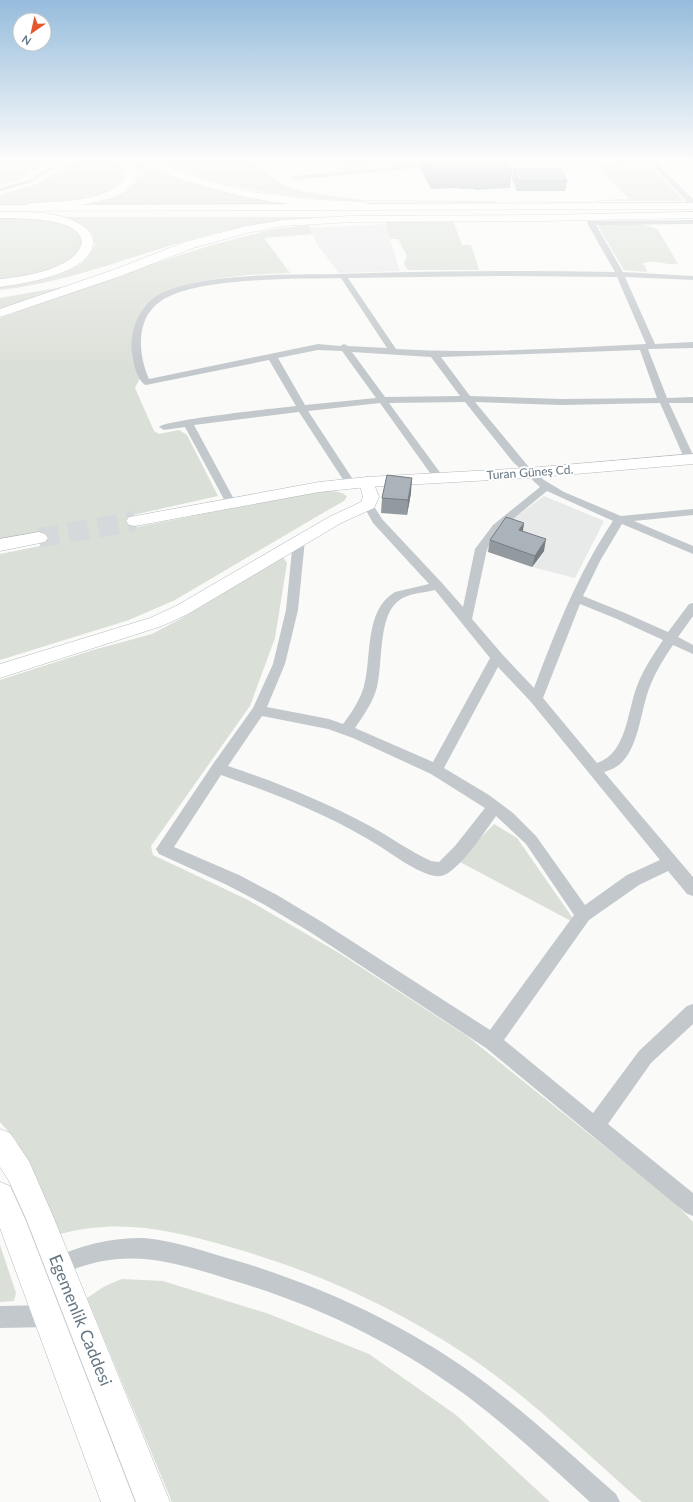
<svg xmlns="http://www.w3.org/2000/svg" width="693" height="1502" viewBox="0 0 693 1502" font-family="Lato,sans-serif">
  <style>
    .built { fill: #e8e9e9 }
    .green { fill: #dadfd7 }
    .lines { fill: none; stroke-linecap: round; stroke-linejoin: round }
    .stream { stroke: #bbc7cb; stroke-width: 2.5 }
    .primary-tunnel { stroke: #d5d9db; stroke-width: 20; stroke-dasharray: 20 10; stroke-linecap: butt }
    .secondary-casing { stroke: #b3babf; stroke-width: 1 }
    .primary-casing { stroke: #b5babe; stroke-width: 1 }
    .trunk-casing { stroke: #b4b9bd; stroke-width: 1 }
    .motorway-casing { stroke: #b4b9bd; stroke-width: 1 }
    .minor { fill: #c3c8cc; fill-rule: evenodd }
    .secondary { fill: #fff; fill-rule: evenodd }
    .primary { fill: #fff; fill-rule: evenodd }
    .trunk { fill: #fff; fill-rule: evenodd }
    .motorway { fill: #fff; fill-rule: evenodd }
    .wall { fill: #929a9f }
    .shaded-wall { fill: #777d82 }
    .building { fill: #aab3b9; stroke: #777d82 }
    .labels { text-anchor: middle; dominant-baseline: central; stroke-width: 4; stroke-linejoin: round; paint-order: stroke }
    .far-street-label { font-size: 12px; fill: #657683; stroke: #fff }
    .near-street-label { font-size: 17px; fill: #657683; stroke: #fff }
  </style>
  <rect width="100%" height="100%" fill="#fafaf8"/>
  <g class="built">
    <polygon points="385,224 400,271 339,273 319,247 312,234 311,228"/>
    <polygon points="544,496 604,521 575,578 532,567 486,551 505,525"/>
  </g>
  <g class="green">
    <polygon points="0,161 52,161 15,181 0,185"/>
    <path d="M75,161H114L120,165L125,173C119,208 27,204 0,205V195L35,185Z"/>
    <path d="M128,161H136L163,173L219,191L258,198L331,205L87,204C105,199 160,185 128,161Z"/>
    <path d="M156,161H254L257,166L284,185L302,191L361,200L498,201C485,205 447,202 431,202C337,202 244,199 156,161Z"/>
    <polygon points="328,161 436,161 343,170"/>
    <polygon points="594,163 648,164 684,201 597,201 597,200 629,199"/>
    <path d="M50,217H345C306,218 267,221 228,230C151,247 80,281 0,290V286C24,284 66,277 84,261C89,257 92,251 95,245L93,235L86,228Z"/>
    <path d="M0,218C22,218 61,217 78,232C81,236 82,239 81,244C78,267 19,279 0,279Z"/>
    <polygon points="385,221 453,221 462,245 471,245 479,270 408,270 404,264 407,256 398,239 390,239"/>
    <path d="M600,224C619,224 640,220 658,230L678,264C666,266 654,258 642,264L645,266L647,272L624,270L598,226Z"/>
    <path d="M308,225L311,228L312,234L264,238L290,273C253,274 175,278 148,303C140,310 136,321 134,330C130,347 132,362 140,378L135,388L154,431L159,434L179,430L187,435L218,496L133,515L137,527L309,493C322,492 335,488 347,496L344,501L328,510L175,600L129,620L0,660V554L40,546L38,532L0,539V318L128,272L212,245L269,230Z"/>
    <polygon points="68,286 0,310 0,298"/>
    <path d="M283,557L287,563L275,638L250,706L151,846L153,855L248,900L339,953L467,1036L674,1202L693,1222V1502H642C585,1453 531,1398 468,1356C393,1306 317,1272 230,1247C171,1230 121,1218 60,1234L30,1166L15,1139L0,1122V680L93,650L152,634L182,618Z"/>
    <polygon points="494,824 517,838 572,917 571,921 458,861"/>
    <polygon points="0,1245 16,1293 14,1301 0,1302"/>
    <polygon points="122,1279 163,1281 269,1314 369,1354 456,1415 550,1502 172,1502 87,1298 105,1286"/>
  </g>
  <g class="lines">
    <polyline class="stream" points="0,190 30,181 63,161"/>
    <polyline class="primary-tunnel" points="39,538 135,521"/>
    <g class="secondary-casing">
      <g id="secondary">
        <polygon points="367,477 372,479 379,497 374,508 341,523 188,614 162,626 0,678 0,664 150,618 176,606 329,517 361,502 363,497 359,482 362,479"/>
        <polygon points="0,1129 10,1133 29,1161 53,1216 170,1502 136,1502 27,1221 9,1181 0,1167"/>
        <polygon points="0,1182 10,1186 26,1221 135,1502 101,1502 0,1228"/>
      </g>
    </g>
    <g class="primary-casing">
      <g id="primary">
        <polygon points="693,454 693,464 528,478 367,487 319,492 135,526 129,525 126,521 129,517 135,516 319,482 367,477 528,468"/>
        <polygon points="39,532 45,534 48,538 45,542 0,551 0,539"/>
      </g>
    </g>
    <g class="trunk-casing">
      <polygon id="trunk" points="693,203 693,209 0,211 0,205"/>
    </g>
    <g class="motorway-casing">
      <g id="motorway">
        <path d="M115,161H127L133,165L135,179C129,188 124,193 115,197C102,202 32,216 24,206L30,203C58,201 106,203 124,179V168Z"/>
        <path d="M140,161H153L201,179L252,192L308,199L364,202L370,205C365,212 348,208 340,208C271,206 204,191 141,163Z"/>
        <path d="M0,212C23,212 48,211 70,219C79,223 93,230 93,241C95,273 22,284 0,287V279C22,277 77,269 82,242C79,216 19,219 0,218Z"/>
        <polygon points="693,212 693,218 542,221 351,222 283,226 247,233 193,248 121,276 0,317 0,309 113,270 185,242 246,226 283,220 351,216 542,215"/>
      </g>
    </g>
    <g class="minor">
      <polygon points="451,161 471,161 468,163 294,180 291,178 294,176"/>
      <polygon points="613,161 655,161 693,199 693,205 690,205 650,163 616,163"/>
      <path d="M693,220V224L596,225L623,272L693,276V280L625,277L655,344L693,342V348L648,349L667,398L693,397V403H669L693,455V462H686L685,460L660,403L561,405L475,402L528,466L544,480L564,492L621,516L693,509V515L634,521L693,546V554L622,524L600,561L583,596L625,613L668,632L689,604L693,603V616L678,637L693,645V654L673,645C664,658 656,671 650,686C641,708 639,747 621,763C616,768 610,770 604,772L693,877V896L687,894L668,871L639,885L589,920L504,1040L593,1113L639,1051L687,1006L693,1004V1024L651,1063L608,1124L693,1193V1216L686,1213L486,1048L310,932L265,905L227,885L159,854L156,849L213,764L253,708L273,664L286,610L293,540L295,537H303L305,540L298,610L285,664L267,707L329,719L343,724C352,712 360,700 364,686C372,657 364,610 395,592L429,584L373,523L363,505L364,503H372L382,519L442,583L463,607L475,549L493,525L540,487L513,462L465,402L389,403L444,478L443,480H435L380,403L308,411L356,484L351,487L346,484L299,412L194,425L236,503L235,505H227L185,427L164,430L159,427C165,420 278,408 296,406L269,360L146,385C139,383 134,366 133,359C128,337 136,310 155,297C193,272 291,275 337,274C429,271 522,270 615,272L587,223L588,221ZM497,276L617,277L646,344C563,348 479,354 396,349L348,278ZM341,278L387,348L348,346L344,344L340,346L318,344L149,379C138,354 135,318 161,301C196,277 296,279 341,278ZM318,350L342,351L376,398L305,405L278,358ZM640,350L657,398L561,399L470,396L441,357ZM352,352L431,357L460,396L385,397ZM547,491L613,521C578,573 556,630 534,688L502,654L472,619L487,549L501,529ZM435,590L490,658L433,762L355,728C364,715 373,702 377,687C383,663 378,619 397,602C407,593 423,593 435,590ZM580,604L617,619L663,640C653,655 643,670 637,686C627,712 627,753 597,763L543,698ZM498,667L531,702L660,860L627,875L585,905L536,836L513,813L489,795L444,768ZM262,716L328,729L353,738L431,774L485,808L455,846L439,862L431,861C409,851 389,836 368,825C323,801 276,782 228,766ZM221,775C276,794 332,816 381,847C395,856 424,878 441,876C458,873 486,830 496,816L526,844L574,915L490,1030L322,922L277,895L239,875L174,847Z"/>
      <path d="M144,1238C177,1241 209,1253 241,1262C319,1286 395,1320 462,1366C517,1404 566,1450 616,1494L620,1502H590C550,1466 511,1429 467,1396C398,1345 321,1307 238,1282C182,1265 136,1247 77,1268C70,1271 63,1275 55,1278L48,1275L45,1268L48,1261C78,1245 110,1238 144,1238Z"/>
      <polygon points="48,1305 55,1309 59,1316 55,1323 48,1327 0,1328 0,1306"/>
    </g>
    <use href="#secondary" class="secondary"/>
    <use href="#primary" class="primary"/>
    <use href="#trunk" class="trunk"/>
    <use href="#motorway" class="motorway"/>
  </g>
  <g class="wall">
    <polygon points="421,161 506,161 512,170 510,188 475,190 474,189 460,189 459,188 431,189 421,169"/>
    <polygon points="513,169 567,181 565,191 517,191 512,179"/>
    <polygon points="411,493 407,515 381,513 382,498"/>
    <polygon points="524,523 523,531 544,551 532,567 488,552 490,540"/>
  </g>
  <g class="shaded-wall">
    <polygon points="412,478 411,493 407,515 408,500"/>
    <polygon points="524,523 522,534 519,530"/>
    <polygon points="546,539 544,551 532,567 535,556"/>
  </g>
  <g class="building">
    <polygon points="427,161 506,161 512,170 476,172 476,171 461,171 461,170 432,171"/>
    <polygon points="513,169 561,169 567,181 518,181"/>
    <polygon points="387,475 412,478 408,500 382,498"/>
    <polygon points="506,517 524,523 519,530 546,539 535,556 490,540"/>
  </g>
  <linearGradient id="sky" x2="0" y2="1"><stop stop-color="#96bcdc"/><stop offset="0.43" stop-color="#fdfdfc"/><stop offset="1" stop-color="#fdfdfc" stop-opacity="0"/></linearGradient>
  <rect width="693" height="371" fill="url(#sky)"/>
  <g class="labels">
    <g class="far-street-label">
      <text transform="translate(530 472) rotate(-4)">Turan Güneş Cd.</text>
    </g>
    <g class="near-street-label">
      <text transform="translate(81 1320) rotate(68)">Egemenlik Caddesi</text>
    </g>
  </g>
  <g transform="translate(32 32) rotate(214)"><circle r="19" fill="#ffffff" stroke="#c1c8cd"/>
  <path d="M0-3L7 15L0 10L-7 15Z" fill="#e4572e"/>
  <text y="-6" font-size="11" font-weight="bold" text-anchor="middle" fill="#657683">N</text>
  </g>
</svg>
